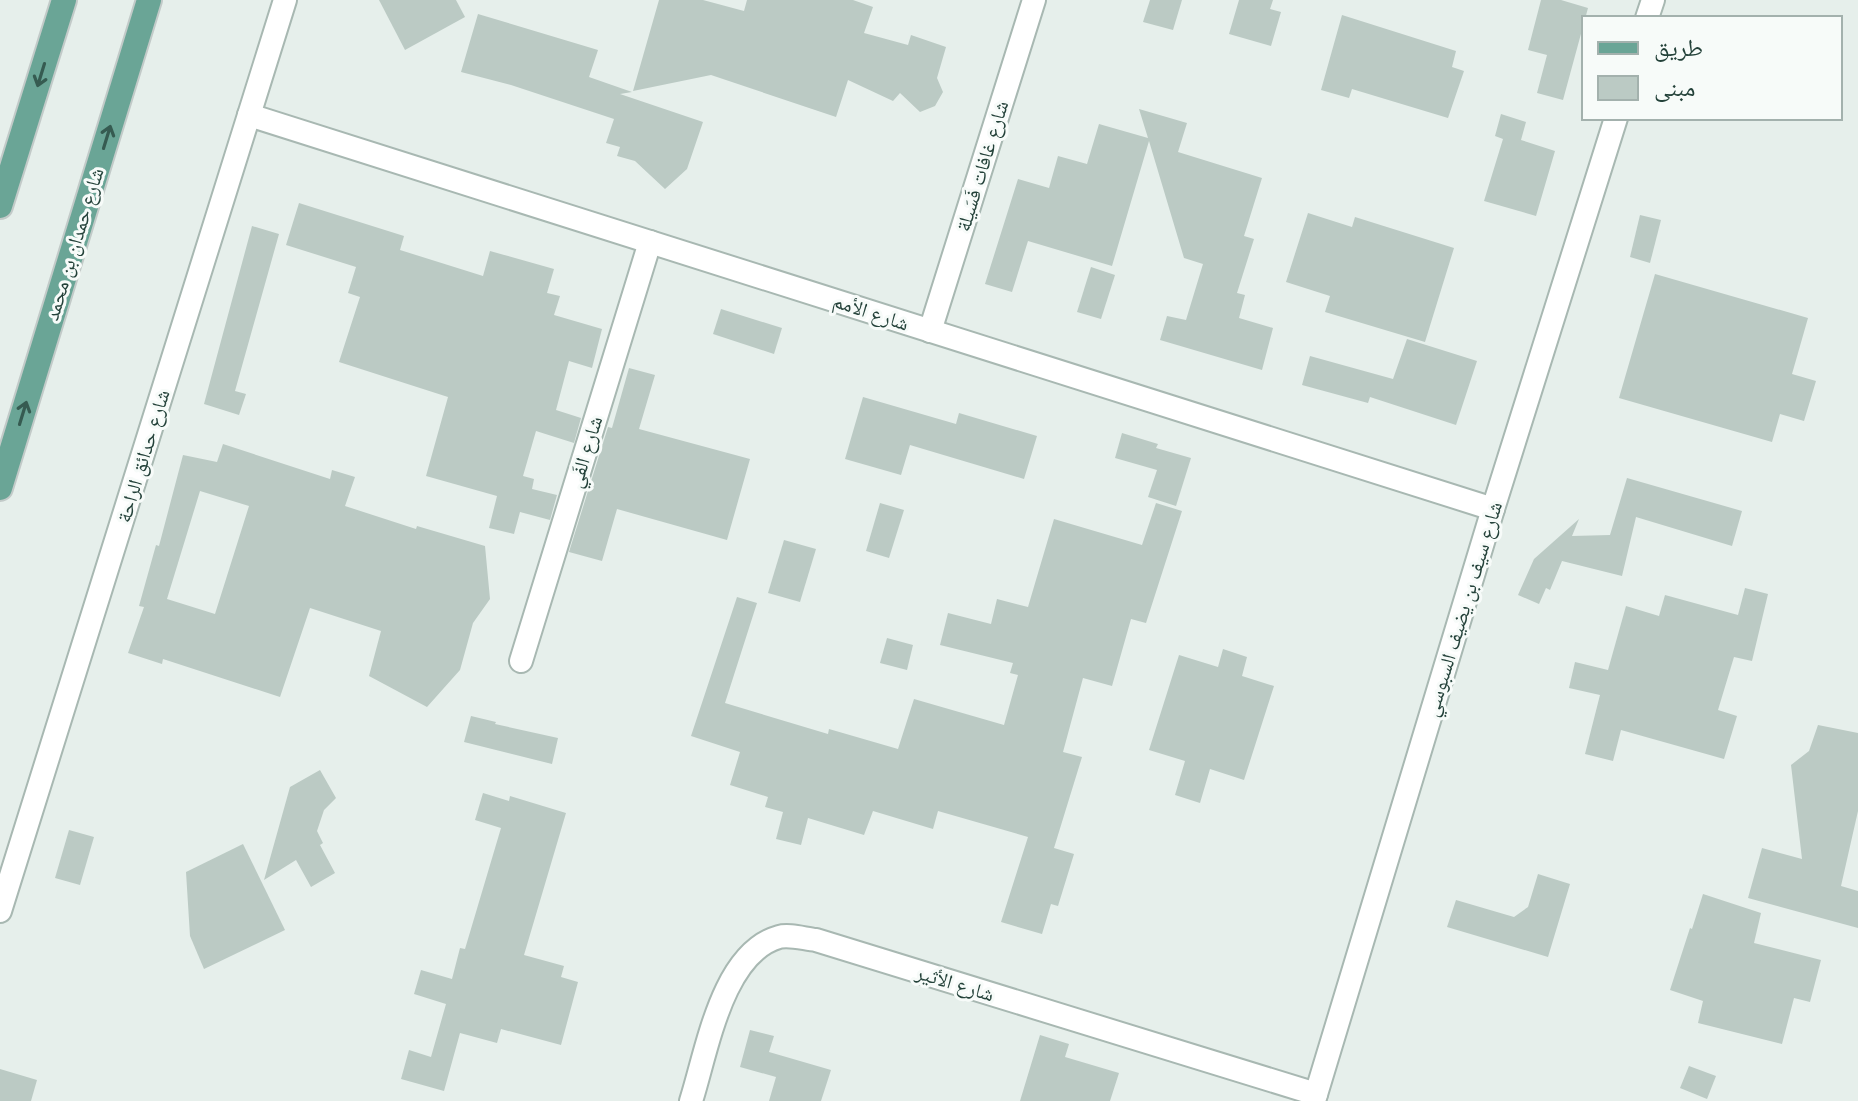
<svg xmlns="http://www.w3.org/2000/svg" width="1858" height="1101" viewBox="0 0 1858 1101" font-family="'PT Sans','Noto Naskh Arabic',sans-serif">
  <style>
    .building { fill: #bbcac4; fill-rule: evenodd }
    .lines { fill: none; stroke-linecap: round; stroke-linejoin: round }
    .minor-casing { stroke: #a8b8b2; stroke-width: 26 }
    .primary-casing { stroke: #c2cac8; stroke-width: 28 }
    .minor { stroke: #fff; stroke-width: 22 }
    .primary { stroke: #6aa596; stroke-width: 24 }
    .oneway { stroke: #365b51 }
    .labels { text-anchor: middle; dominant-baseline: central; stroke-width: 6; stroke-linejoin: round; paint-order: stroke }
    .street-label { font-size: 20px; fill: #24423a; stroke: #f7fbf9 }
  </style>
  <rect width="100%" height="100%" fill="#e6efeb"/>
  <g class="building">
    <polygon points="379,0 456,0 465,17 405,50"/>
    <polygon points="659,0 703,0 744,11 747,0 853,0 873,7 864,33 908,45 911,35 946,47 937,78 943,92 935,106 920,112 900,93 893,101 848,80 836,117 711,75 633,91"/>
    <polygon points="1150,0 1182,0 1173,30 1143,22"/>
    <polygon points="1239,0 1273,0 1270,9 1281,12 1271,46 1229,34"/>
    <polygon points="1541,0 1561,0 1588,8 1563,100 1537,93 1547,55 1528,50"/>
    <polygon points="478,14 598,50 589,77 632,92 620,94 703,122 687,169 665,189 635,161 617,156 620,147 606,143 614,119 511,85 461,72"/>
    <polygon points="1342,15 1456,51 1452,67 1464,71 1448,118 1352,89 1349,98 1321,90"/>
    <polygon points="1139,109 1187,123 1178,152 1262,178 1244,236 1254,239 1237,293 1245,295 1239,318 1273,328 1262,370 1160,340 1167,316 1186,320 1203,264 1184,258 1149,141 1112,266 1028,241 1012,292 985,284 1018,179 1049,188 1058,156 1087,164 1099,124 1148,138"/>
    <polygon points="1501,114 1526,122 1521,140 1555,151 1536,216 1484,201 1503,139 1495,136"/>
    <polygon points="299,203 404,236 400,250 483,276 490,251 554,269 547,293 560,296 554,315 602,329 592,368 569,361 556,410 581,418 574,443 536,431 523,476 534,479 532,489 557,495 550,520 520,512 514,534 489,528 497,496 426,476 448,397 339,362 360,297 348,293 356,267 286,245"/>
    <polygon points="1308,213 1352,227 1355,217 1454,248 1425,342 1325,312 1330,296 1286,282"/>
    <polygon points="1640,215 1661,220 1650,263 1630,257"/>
    <polygon points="252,226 279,234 235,391 246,394 239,415 204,404"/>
    <polygon points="1091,267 1115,275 1101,319 1077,312"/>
    <polygon points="1655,274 1808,318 1792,374 1816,381 1804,421 1780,414 1772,442 1619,398"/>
    <polygon points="721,309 782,328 774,354 713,334"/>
    <polygon points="1407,339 1477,361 1456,425 1370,397 1368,403 1302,385 1310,356 1393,379"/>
    <polygon points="629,368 655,375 639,429 750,459 727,540 617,509 602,561 569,552 608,427 612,428"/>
    <polygon points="863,397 956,424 959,413 1037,436 1024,479 910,445 901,475 845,459"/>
    <polygon points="1122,433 1158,444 1156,448 1191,458 1176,506 1148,497 1157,470 1115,458"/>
    <path d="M223,444L330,479L332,470L355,477L345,506L416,529L417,526L485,546L490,599L473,623L460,670L427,707L369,676L381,631L310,608L280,697L163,659L162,664L128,653L144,607L139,606L156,545L159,546L183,455L217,462ZM200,491L249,506L215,614L167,599Z"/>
    <polygon points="1627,478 1742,511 1732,546 1636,517 1622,576 1562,561 1550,590 1546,588 1539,604 1518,595 1534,559 1579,519 1572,536 1610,535"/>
    <polygon points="880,503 904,510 889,558 866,551"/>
    <polygon points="1156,503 1182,511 1146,623 1131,619 1112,686 1083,678 1063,752 1082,757 1054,848 1074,854 1058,906 1051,904 1042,934 1001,922 1028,837 938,811 933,829 873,811 864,835 808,818 801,845 776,839 783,812 765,807 768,797 730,785 740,752 691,736 737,597 757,603 725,703 828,734 829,729 898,749 914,699 1004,725 1018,675 1010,673 1013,663 940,645 948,613 991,624 997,599 1028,607 1054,519 1142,545"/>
    <polygon points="784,540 816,549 800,602 768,593"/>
    <polygon points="1745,588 1768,594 1752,661 1734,657 1718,710 1737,716 1724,759 1621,730 1613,761 1585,754 1600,695 1569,688 1575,662 1608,670 1626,606 1659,616 1665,595 1738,615"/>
    <polygon points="887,638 913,645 907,670 880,663"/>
    <polygon points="1223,649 1247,657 1242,676 1274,686 1244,780 1210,769 1200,803 1175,795 1185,761 1149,750 1179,655 1218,667"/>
    <polygon points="471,716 496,722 495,724 558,738 552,764 464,742"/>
    <polygon points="1818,725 1858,733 1858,811 1841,886 1858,891 1858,928 1748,898 1762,848 1802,859 1791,765 1809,751"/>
    <polygon points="320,770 336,798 324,810 317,831 323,843 320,845 335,873 311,887 296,860 264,880 290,787"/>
    <polygon points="483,793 509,801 510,796 566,813 524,955 564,966 561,977 578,982 561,1045 501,1029 497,1043 460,1033 444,1091 401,1079 409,1050 431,1057 446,1004 414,994 421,970 452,979 460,948 465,949 501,828 475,820"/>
    <polygon points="69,830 94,837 80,885 55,878"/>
    <polygon points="243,844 285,930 204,969 190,936 186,872"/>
    <polygon points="1538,874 1570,884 1548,957 1447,927 1456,900 1514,917 1528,907"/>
    <polygon points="1703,894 1761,913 1754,943 1821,960 1810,1002 1794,998 1782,1044 1698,1023 1703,1001 1670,990 1690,928 1692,929"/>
    <polygon points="750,1030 774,1036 769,1052 831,1070 821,1101 769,1101 776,1077 740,1067"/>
    <polygon points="1040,1035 1069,1044 1065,1057 1119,1073 1110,1101 1020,1101"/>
    <polygon points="1689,1066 1716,1076 1707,1099 1680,1088"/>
    <polygon points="0,1069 37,1080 31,1101 0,1101"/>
  </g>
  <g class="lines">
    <g class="minor-casing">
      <g id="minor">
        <polyline points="1647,18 1653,0"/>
        <polyline points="249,115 1493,509"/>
        <polyline points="930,331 1034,0"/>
        <polyline points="521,661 650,242"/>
        <polyline points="0,911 285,0"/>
        <path d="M691,1101C707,1051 722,953 779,937C789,934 805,939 816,940L1316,1094"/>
        <polyline points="1314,1101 1493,509 1616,118"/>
      </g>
    </g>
    <g class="primary-casing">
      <g id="primary">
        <polyline points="0,206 64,0"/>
        <polyline points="0,488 149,0"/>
      </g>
    </g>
    <use href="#minor" class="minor"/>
    <use href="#primary" class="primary"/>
  </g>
  <defs><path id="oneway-shaft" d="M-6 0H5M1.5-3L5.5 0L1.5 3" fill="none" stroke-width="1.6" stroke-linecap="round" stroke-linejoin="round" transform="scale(2)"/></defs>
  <g class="oneway">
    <use href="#oneway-shaft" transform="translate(41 75) rotate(107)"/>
    <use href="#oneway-shaft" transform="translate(107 137) rotate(-73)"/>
    <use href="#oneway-shaft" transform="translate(23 413) rotate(-73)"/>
  </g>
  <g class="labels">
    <g class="street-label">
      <text transform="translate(982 166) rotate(-73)">شارع غافات فَسَيلة</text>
      <text transform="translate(74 244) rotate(-73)">شارع حمدان بن محمد</text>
      <text transform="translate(871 312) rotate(18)">شارع الأمم</text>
      <text transform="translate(585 452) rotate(-73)">شارع الفَي</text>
      <text transform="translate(143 456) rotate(-73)">شارع حدائق الراحة</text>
      <text transform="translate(1463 609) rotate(-73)">شارع سيف بن يضيف السبوسي</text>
      <text transform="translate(955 983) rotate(17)">شارع الأثير</text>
    </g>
  </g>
  <rect x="1582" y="16" width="260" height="104" fill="#f7fbf9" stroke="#a3b1ad" stroke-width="2"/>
  <rect x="1598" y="42" width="40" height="12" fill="#6aa596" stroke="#a3b1ad" stroke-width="2"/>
  <text x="1654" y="56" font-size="24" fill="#24423a">طريق</text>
  <rect x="1598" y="76" width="40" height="24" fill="#bbcac4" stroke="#a3b1ad" stroke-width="2"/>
  <text x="1654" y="96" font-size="24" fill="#24423a">مبنى</text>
</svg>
